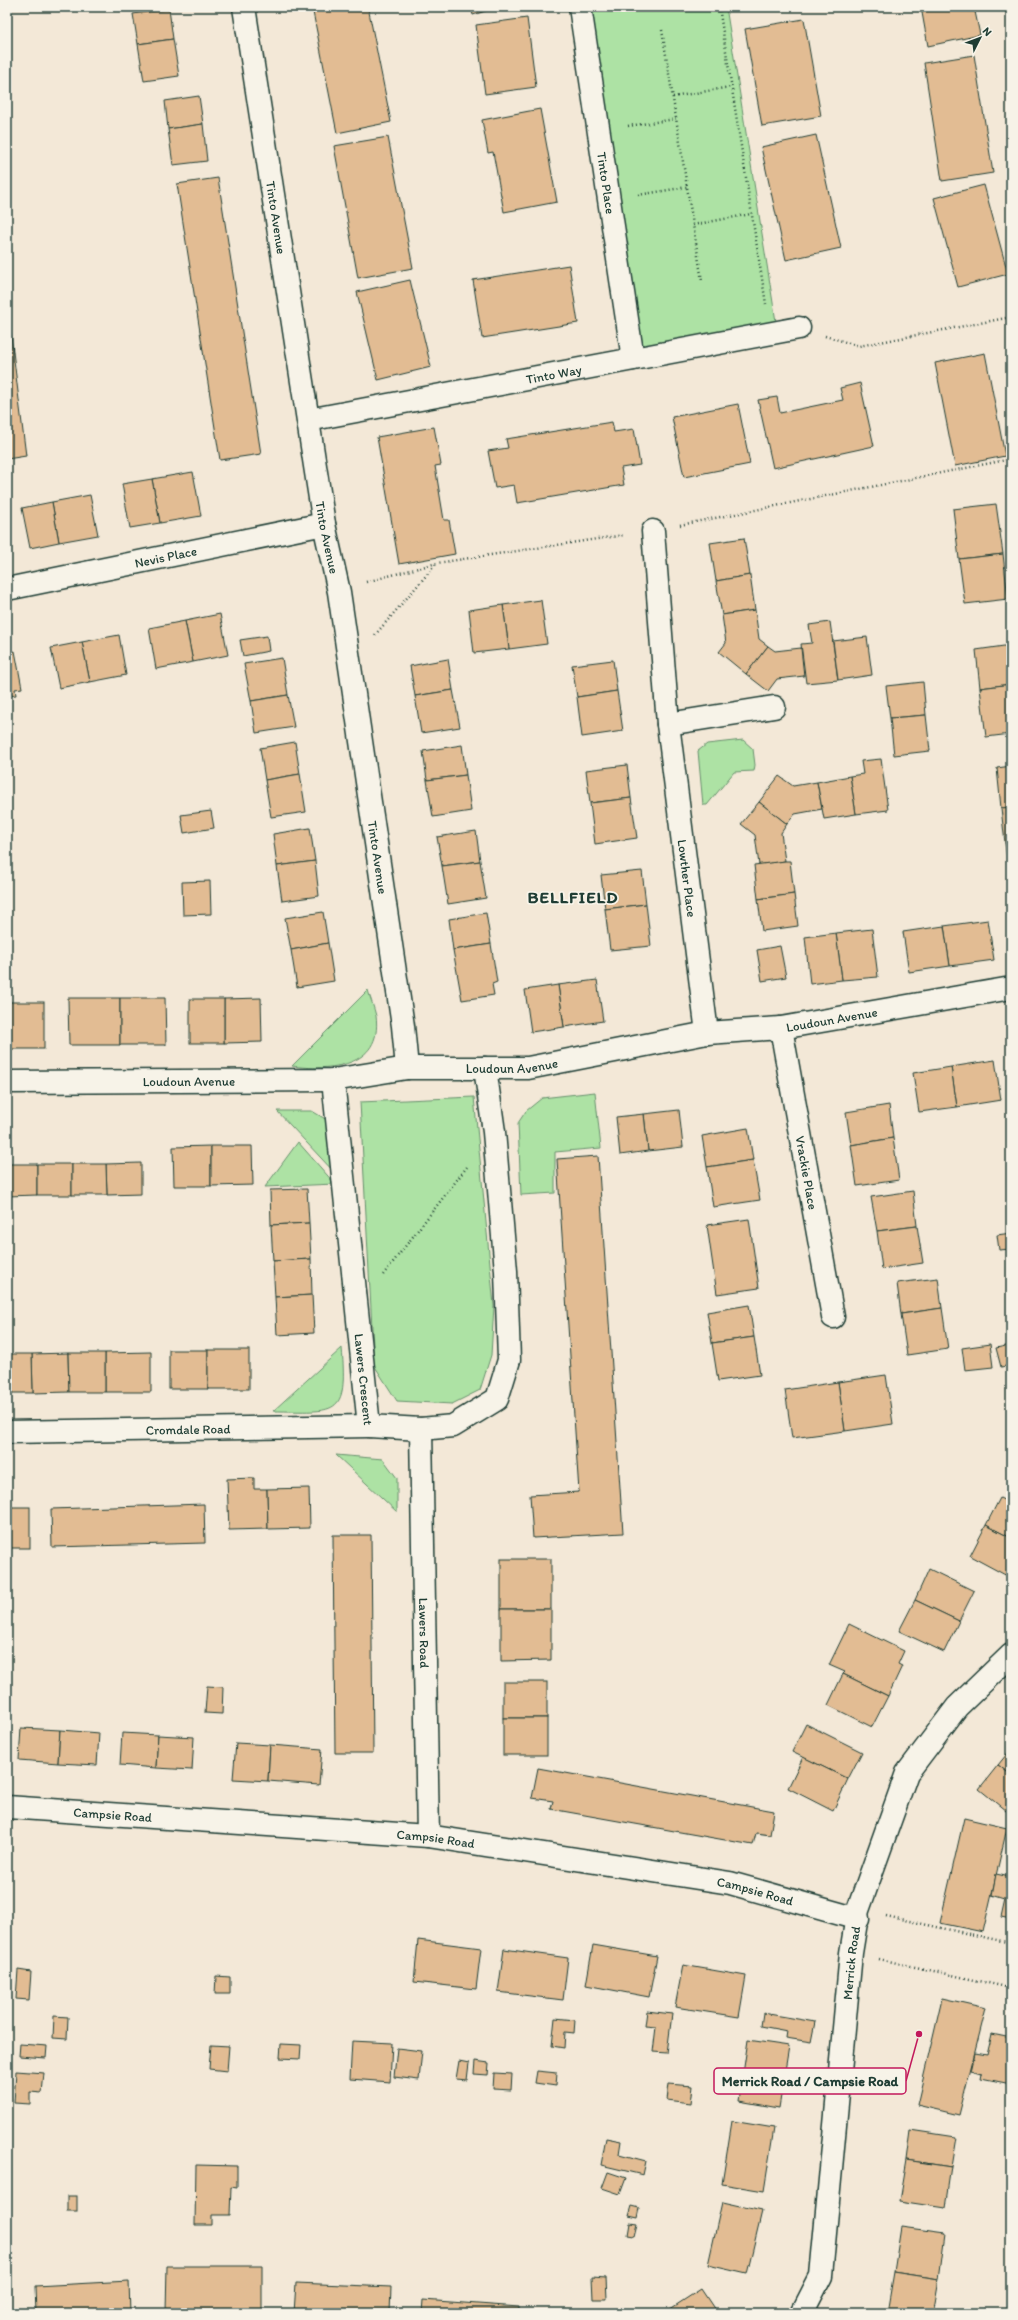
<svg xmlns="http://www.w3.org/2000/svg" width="1018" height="2320" viewBox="0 0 1018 2320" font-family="Itim,sans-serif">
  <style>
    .green { fill: #ade2a4; stroke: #66906c }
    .building { fill: #e2bc93; stroke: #1f3d34 }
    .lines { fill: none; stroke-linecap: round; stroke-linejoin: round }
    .street-casing { stroke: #1f3d34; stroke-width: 25 }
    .path { stroke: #1f3d34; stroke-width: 2.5; stroke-dasharray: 1 3; stroke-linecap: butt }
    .street { stroke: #f7f3e8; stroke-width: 22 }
    .labels { text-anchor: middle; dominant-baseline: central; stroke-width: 3.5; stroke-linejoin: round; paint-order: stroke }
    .street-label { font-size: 13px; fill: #1f3d34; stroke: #f7f3e8 }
    .district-label { font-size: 17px; font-weight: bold; letter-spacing: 1px; fill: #1f3d34; stroke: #f7f3e8 }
    .leader { fill: none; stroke: #c2185b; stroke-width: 1.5 }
    .callout-dot { fill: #c2185b; stroke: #f7f3e8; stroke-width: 1.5 }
    .callout { fill: #f7f3e8; stroke: #c2185b; stroke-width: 1.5 }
    .callout-label { font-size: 14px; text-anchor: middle; font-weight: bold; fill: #1f3d34 }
  </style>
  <rect width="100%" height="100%" fill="#f3e8d7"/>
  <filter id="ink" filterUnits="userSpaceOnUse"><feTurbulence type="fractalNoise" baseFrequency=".025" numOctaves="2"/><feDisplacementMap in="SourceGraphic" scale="8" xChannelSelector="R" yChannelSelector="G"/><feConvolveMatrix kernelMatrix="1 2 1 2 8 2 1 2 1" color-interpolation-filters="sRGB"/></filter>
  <g filter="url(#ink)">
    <g class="green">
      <polygon points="584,7 726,7 777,328 637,354"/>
      <polygon points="743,740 753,749 755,765 754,771 734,772 707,805 703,805 698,751 707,744"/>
      <path d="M368,990C370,998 374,1007 376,1016C383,1068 328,1071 292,1066Z"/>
      <polygon points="595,1092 601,1148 555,1152 555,1193 521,1195 518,1123 526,1111 542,1098"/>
      <polygon points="474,1097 494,1306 491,1355 480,1390 452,1404 397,1401 374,1365 360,1102"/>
      <polygon points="277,1111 312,1111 327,1120 335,1173"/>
      <polygon points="298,1142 335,1184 265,1187"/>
      <path d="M342,1348C348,1419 336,1411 273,1411Z"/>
      <polygon points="336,1455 383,1459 397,1478 397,1512"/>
    </g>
    <g class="building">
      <polygon points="312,7 368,7 391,122 337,133"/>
      <polygon points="471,7 498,7 473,15"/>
      <polygon points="921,7 974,7 980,35 928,46"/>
      <polygon points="169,9 173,39 138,44 133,14"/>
      <polygon points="527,18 536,87 485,94 476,25"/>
      <polygon points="804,19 821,116 762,126 745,29"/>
      <polygon points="173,39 179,76 144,81 138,44"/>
      <polygon points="974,55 993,173 942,181 924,63"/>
      <polygon points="199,96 203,124 168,129 165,101"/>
      <polygon points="540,109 557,202 504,212 493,152 488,153 482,120"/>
      <polygon points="203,124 207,161 173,165 168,129"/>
      <polygon points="816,135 841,248 786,260 761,147"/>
      <polygon points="388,137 413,268 358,278 334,146"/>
      <polygon points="218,178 261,454 220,460 177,184"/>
      <polygon points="984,185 1008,274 958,287 934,198"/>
      <polygon points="569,265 578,323 482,338 473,280"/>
      <polygon points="410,280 431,367 378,380 357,292"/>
      <polygon points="7,304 26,456 7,459"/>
      <polygon points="985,353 1005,456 955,466 935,363"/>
      <polygon points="860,383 874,446 773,468 758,400 777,397 780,413 843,400 840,388"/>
      <polygon points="738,404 750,464 684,477 672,417"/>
      <polygon points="612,422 614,432 634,429 640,465 621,468 624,485 517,503 514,485 495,488 488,451 508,448 506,439"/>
      <polygon points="434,427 441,465 435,466 444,520 449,520 455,554 399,564 377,437"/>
      <polygon points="193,472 201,516 160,523 152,479"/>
      <polygon points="152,479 160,523 130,528 122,484"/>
      <polygon points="90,495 98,535 59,542 52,502"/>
      <polygon points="52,502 59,542 30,548 22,508"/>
      <polygon points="996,504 1003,554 959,559 953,509"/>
      <polygon points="744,538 750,575 716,581 710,543"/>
      <polygon points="1003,554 1008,599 965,604 959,559"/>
      <polygon points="750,575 755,610 722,615 716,581"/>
      <polygon points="541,600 547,644 509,649 503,605"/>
      <polygon points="503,605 509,649 474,653 469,610"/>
      <polygon points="755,610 759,639 768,646 746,674 719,652 726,643 722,615"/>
      <polygon points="220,614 228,655 193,662 185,621"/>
      <polygon points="185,621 193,662 156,669 149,628"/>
      <polygon points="830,622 838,680 806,683 801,644 812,643 809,625"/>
      <polygon points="119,635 126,675 90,682 82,642"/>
      <polygon points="267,636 269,651 243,656 240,640"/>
      <polygon points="867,637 872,675 838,680 833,641"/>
      <polygon points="82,642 90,682 59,688 51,648"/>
      <polygon points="1011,645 1011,684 980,688 976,650"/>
      <polygon points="768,646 775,651 801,648 804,676 777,679 768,691 746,674"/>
      <polygon points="15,651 22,688 15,689 16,695 7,696 7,652"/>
      <polygon points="282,658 288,695 251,701 244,664"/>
      <polygon points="448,659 453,690 415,696 410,666"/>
      <polygon points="613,660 617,691 577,697 572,665"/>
      <polygon points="923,682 926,715 890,718 886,686"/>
      <polygon points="1011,684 1011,734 986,737 980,688"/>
      <polygon points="453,690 460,727 421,733 415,696"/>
      <polygon points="617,691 623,731 582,737 577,697"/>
      <polygon points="288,695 294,727 256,733 251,701"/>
      <polygon points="926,715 930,751 894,755 890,718"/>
      <polygon points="295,742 300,774 265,780 260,748"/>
      <polygon points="462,745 466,775 427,780 423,751"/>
      <polygon points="881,759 888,810 856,814 850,776 863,774 861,761"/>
      <polygon points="627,765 631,798 590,803 586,770"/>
      <polygon points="1011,766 1011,807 1001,808 997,768"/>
      <polygon points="300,774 306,812 271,817 265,780"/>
      <polygon points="466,775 471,811 433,817 427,780"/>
      <polygon points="779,776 793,786 817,782 822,809 795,814 787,824 759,802"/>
      <polygon points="850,776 856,814 824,819 817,782"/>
      <polygon points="631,798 637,838 595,844 590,803"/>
      <polygon points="759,802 787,824 781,833 785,861 759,865 755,835 741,824"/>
      <polygon points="1011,807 1011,843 1005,843 1001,808"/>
      <polygon points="211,811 214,828 184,833 181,815"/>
      <polygon points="310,828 315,861 277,866 273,834"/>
      <polygon points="476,831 480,861 442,866 437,837"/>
      <polygon points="1005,843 1011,843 1011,884 1010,884"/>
      <polygon points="315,861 319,896 282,901 277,866"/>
      <polygon points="480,861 486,898 448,904 442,866"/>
      <polygon points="785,861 790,861 794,894 758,899 754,865"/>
      <polygon points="642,871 646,904 605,909 601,875"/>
      <polygon points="210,881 211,914 183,915 182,882"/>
      <polygon points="794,894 798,926 762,931 758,899"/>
      <polygon points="646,904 651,946 610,950 605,909"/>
      <polygon points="323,912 328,943 291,950 285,918"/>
      <polygon points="486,913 491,944 453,950 449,919"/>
      <polygon points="988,920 994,960 950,966 944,926"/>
      <polygon points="944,926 950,966 909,972 903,932"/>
      <polygon points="872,929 878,977 842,980 836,933"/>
      <polygon points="836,933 842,980 810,984 805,937"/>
      <polygon points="328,943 334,981 297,987 291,950"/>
      <polygon points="491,944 497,982 492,984 494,995 462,1000 453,950"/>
      <polygon points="780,946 786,977 762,981 757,950"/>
      <polygon points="597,980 603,1021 564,1027 558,985"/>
      <polygon points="558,985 564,1027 531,1032 525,990"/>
      <polygon points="68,998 120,998 120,1045 69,1045"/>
      <polygon points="120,998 165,998 166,1045 120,1045"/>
      <polygon points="261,998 262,1042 224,1043 224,999"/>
      <rect x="190" y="999" width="34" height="44"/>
      <rect x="7" y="1002" width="37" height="47"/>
      <polygon points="995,1060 1001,1100 957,1107 951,1067"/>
      <polygon points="951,1067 957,1107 919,1112 913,1073"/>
      <polygon points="889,1105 893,1138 851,1145 846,1112"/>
      <polygon points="679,1110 683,1147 648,1151 644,1114"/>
      <polygon points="644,1114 648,1151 620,1155 616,1117"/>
      <polygon points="748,1128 753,1160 707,1167 702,1136"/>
      <polygon points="893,1138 899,1180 857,1186 851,1145"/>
      <polygon points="211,1146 211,1186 174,1186 173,1147"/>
      <polygon points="211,1146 252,1146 253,1185 211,1186"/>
      <polygon points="598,1156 623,1533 533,1538 530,1495 579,1492 557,1159"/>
      <polygon points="753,1160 760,1200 713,1207 707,1167"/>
      <polygon points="141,1163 141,1194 107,1195 106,1164"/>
      <polygon points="7,1164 37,1164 37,1195 7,1196"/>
      <rect x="37" y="1164" width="35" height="31"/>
      <polygon points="72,1164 106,1164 107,1195 72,1195"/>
      <polygon points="307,1189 309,1223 271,1225 270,1190"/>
      <polygon points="913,1191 917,1226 877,1231 871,1197"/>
      <polygon points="749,1219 759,1288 717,1294 707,1225"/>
      <polygon points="309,1223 311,1259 273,1261 271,1225"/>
      <polygon points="917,1226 923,1263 882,1269 877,1231"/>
      <polygon points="1011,1233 1011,1249 999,1250 997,1235"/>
      <polygon points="311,1259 312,1295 275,1297 273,1261"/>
      <polygon points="938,1278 942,1308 901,1314 897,1283"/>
      <polygon points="312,1295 314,1333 277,1335 275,1297"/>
      <polygon points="749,1305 754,1337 712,1343 707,1312"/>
      <polygon points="942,1308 948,1349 907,1355 901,1314"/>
      <polygon points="754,1337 760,1375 718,1381 712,1343"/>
      <polygon points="990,1344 993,1367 965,1370 962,1348"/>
      <polygon points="1011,1345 1011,1365 1001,1367 996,1348"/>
      <rect x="169" y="1350" width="39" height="39"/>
      <rect x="208" y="1350" width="41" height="39"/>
      <polygon points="151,1352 151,1392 105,1392 105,1353"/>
      <polygon points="68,1353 69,1392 33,1393 32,1354"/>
      <polygon points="68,1353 105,1353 105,1392 69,1392"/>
      <polygon points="7,1354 32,1354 33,1393 7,1393"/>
      <polygon points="886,1375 893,1424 845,1431 838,1382"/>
      <polygon points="838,1382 845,1431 792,1438 785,1390"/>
      <polygon points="254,1478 254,1489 267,1489 268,1529 229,1530 227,1479"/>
      <polygon points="309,1488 310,1528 268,1529 267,1489"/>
      <polygon points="1000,1498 1011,1504 1011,1538 986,1525"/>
      <polygon points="204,1504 205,1543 52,1547 51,1509"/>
      <rect x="7" y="1507" width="23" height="41"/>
      <polygon points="986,1525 1011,1538 1011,1578 970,1556"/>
      <polygon points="333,1535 371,1535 373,1753 335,1753"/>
      <rect x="501" y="1559" width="50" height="50"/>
      <polygon points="929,1569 974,1591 959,1621 915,1600"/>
      <polygon points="915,1600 959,1621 944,1652 899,1631"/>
      <polygon points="501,1609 551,1609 551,1660 501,1661"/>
      <polygon points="849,1624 904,1651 898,1664 902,1666 888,1696 843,1674 845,1672 829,1665"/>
      <polygon points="843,1674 888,1696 872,1727 828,1705"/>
      <rect x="503" y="1682" width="44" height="36"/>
      <polygon points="207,1686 223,1687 222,1714 205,1713"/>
      <rect x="503" y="1718" width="44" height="37"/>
      <polygon points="806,1724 862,1752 848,1779 792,1752"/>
      <polygon points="21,1728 60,1730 58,1763 19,1760"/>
      <polygon points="60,1730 99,1733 97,1765 58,1763"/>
      <polygon points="122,1733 158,1735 156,1768 120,1765"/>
      <polygon points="158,1735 194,1737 192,1770 156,1768"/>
      <polygon points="236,1743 270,1745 268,1781 233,1779"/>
      <polygon points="270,1745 322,1749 319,1785 268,1781"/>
      <polygon points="1011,1749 1011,1775 998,1765"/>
      <polygon points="803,1757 848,1779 833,1811 788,1788"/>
      <polygon points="998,1765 1011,1775 1011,1815 979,1789"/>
      <polygon points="538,1768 774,1811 770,1835 756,1833 753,1845 551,1809 553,1801 532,1798"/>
      <polygon points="964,1818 1007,1828 983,1932 940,1923"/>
      <polygon points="1011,1871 1011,1919 1001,1917 1005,1899 992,1895 996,1874 1010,1877"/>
      <polygon points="418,1940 481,1948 476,1989 414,1982"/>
      <polygon points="593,1945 657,1956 649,1997 586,1985"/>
      <polygon points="504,1949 568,1958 563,2000 498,1992"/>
      <polygon points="683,1965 746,1976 739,2017 675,2007"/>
      <polygon points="18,1970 31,1972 29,2000 16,1999"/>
      <polygon points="216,1976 230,1977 230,1994 215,1994"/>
      <polygon points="942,1998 986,2008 959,2115 917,2105"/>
      <polygon points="647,2011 672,2014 667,2053 653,2052 656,2027 645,2026"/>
      <polygon points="763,2013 815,2022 811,2042 786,2038 787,2031 761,2026"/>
      <polygon points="54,2016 68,2017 67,2039 53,2038"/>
      <polygon points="555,2018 575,2020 574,2033 565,2032 564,2048 552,2046"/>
      <polygon points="992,2034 1011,2038 1011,2084 981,2078 982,2073 971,2070 975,2053 987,2055"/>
      <polygon points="748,2040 789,2046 779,2108 739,2101"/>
      <polygon points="352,2041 392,2043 390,2082 350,2079"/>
      <polygon points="20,2044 47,2046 46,2058 19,2056"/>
      <polygon points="281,2044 301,2045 300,2059 280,2058"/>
      <polygon points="211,2045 229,2046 227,2071 209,2069"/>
      <polygon points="397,2048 422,2051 419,2080 394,2077"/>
      <polygon points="459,2061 469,2063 467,2080 456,2079"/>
      <polygon points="475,2061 489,2063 488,2075 474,2074"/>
      <polygon points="16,2071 44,2073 42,2093 30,2092 30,2104 14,2103"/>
      <polygon points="537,2071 557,2073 556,2086 535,2083"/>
      <polygon points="494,2073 512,2074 511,2090 493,2089"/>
      <polygon points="669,2084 693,2086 691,2103 667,2100"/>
      <polygon points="732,2121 774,2128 764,2191 722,2184"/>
      <polygon points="910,2130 956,2137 951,2167 906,2160"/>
      <polygon points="606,2138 621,2141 619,2154 646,2161 643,2175 601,2165"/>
      <polygon points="906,2160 951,2167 945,2208 899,2201"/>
      <polygon points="196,2165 237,2166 237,2188 231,2187 230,2215 212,2215 212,2225 195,2225"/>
      <polygon points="608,2172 626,2178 620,2194 602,2188"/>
      <rect x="67" y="2196" width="10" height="15"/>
      <polygon points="722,2202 762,2211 747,2274 708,2265"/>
      <polygon points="632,2206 640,2208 638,2218 629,2216"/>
      <polygon points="630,2223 637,2224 634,2236 628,2235"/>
      <polygon points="901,2227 945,2233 939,2279 894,2272"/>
      <polygon points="167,2266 262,2266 262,2312 166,2312"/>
      <polygon points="894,2272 939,2279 933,2313 887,2313"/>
      <polygon points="592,2277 606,2278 607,2299 593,2299"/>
      <polygon points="129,2281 130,2313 36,2313 35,2286"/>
      <polygon points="296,2283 391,2287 390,2313 294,2313"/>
      <polygon points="701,2289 717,2313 664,2313"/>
      <polygon points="423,2300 519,2307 519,2313 422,2313"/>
    </g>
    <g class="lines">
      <g class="street-casing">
        <g id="street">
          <path id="s1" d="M244,7L324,524L339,592L403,1026L407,1068"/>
          <path id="s2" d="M580,7L633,359"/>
          <path id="s3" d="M308,420L799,328"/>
          <path id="s4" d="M653,531L668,724L707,1033"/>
          <path id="s5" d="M7,589L324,524"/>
          <polyline points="668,724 774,707"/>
          <path id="s6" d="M781,1028L833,1317"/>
          <path id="s7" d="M333,1080L369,1426L421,1429L453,1426L497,1399L509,1360L506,1271L494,1132L485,1068"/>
          <path id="s8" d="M7,1082L333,1080L407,1068H528L707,1033L781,1028L1011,988"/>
          <path id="s9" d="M421,1429L428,1836"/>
          <path id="s10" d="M7,1432L369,1426"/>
          <path id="s11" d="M7,1807L428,1836L730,1883L858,1919"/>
          <path id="s12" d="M802,2313L821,2276L851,1953L858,1910L907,1773L957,1707L1011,1655"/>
        </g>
      </g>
      <g class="path">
        <polyline points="719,7 766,304"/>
        <polyline points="662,30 702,281"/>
        <polyline points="673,97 730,87"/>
        <polyline points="628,126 676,119"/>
        <polyline points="638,195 687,187"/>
        <polyline points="693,225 751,214"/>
        <polyline points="825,336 859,346 1011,317"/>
        <polyline points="680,525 1011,459"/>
        <polyline points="366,582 437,563 624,535"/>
        <polyline points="375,635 437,563"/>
        <polyline points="383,1275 467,1167"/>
        <polyline points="886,1916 1011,1943"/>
        <polyline points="879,1959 1011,1988"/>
      </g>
      <use href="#street" class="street"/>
    </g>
  </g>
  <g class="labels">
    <g class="street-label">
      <text stroke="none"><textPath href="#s2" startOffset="178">Tinto Place</textPath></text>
      <text stroke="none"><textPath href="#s1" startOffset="213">Tinto Avenue</textPath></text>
      <text stroke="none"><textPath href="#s3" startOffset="250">Tinto Way</textPath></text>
      <text stroke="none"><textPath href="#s1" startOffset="537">Tinto Avenue</textPath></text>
      <text stroke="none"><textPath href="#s5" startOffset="162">Nevis Place</textPath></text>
      <text stroke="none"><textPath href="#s1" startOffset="861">Tinto Avenue</textPath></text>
      <text stroke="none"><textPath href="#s4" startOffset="349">Lowther Place</textPath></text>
      <text stroke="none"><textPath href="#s8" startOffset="830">Loudoun Avenue</textPath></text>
      <text stroke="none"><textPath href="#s8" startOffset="506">Loudoun Avenue</textPath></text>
      <text stroke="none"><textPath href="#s8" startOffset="182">Loudoun Avenue</textPath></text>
      <text stroke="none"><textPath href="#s6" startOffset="147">Vrackie Place</textPath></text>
      <text stroke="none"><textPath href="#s7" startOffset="301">Lawers Crescent</textPath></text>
      <text stroke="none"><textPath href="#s10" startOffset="181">Cromdale Road</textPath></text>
      <text stroke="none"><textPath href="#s9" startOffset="204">Lawers Road</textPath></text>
      <text stroke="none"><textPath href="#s11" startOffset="106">Campsie Road</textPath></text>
      <text stroke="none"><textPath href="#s11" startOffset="430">Campsie Road</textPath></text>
      <text stroke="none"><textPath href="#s11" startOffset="754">Campsie Road</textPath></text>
      <text stroke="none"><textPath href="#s12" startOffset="356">Merrick Road</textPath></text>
    </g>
    <g class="district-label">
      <text x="573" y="897">BELLFIELD</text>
    </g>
  </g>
  <path class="leader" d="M919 2034L906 2081"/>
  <circle class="callout-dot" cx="919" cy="2034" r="4"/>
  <rect class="callout" x="714" y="2068" width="192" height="26" rx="4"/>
  <g class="callout-label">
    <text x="810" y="2086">Merrick Road / Campsie Road</text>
  </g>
  <rect width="1018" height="2320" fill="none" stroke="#f7f3e8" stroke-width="24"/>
  <rect x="12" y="12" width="994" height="2296" fill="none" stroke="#1f3d34" stroke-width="1.5" filter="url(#ink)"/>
  <g transform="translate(980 38) rotate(48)" stroke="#f7f3e8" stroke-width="3" paint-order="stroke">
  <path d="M0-3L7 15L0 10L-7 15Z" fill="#1f3d34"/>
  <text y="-6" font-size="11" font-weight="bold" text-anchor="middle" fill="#1f3d34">N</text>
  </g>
</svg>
